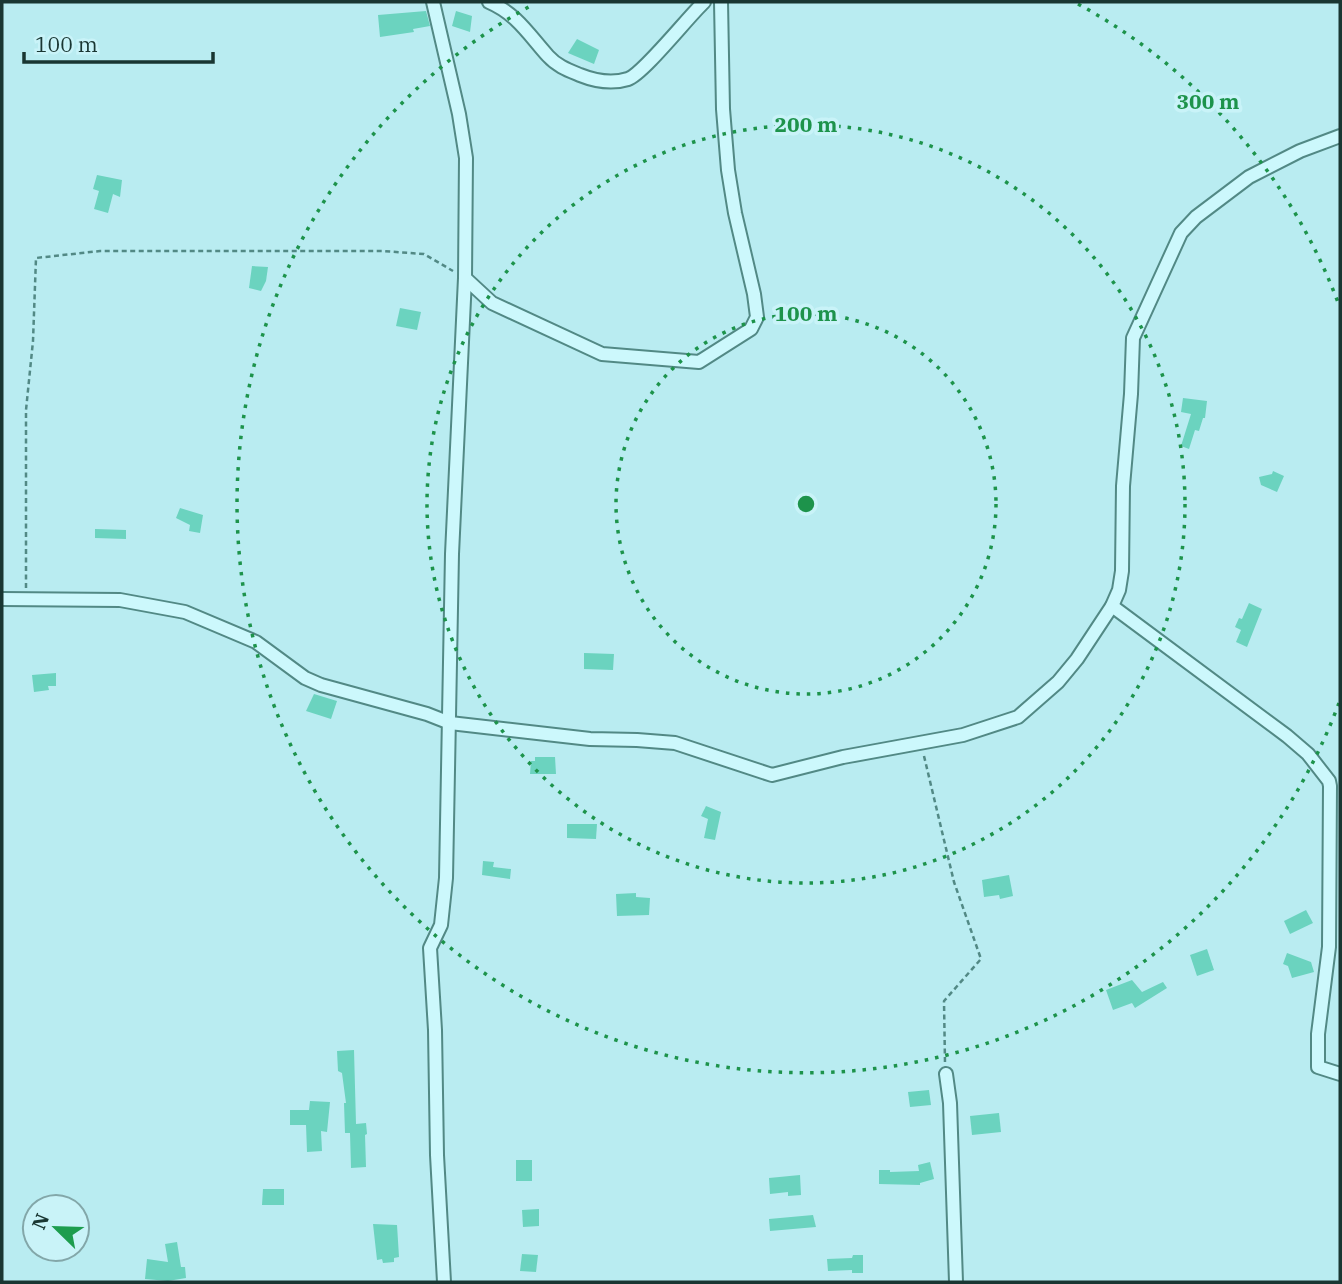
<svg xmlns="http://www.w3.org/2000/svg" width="1342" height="1284" viewBox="0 0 1342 1284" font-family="'IBM Plex Serif',serif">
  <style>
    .building { fill: #6bd3bf }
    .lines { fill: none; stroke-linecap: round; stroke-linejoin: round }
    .minor-casing { stroke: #528985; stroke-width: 16 }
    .path { stroke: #528985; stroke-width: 2.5; stroke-dasharray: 5 3.5; stroke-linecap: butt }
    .minor { stroke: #ccf8fc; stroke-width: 12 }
    .ring { fill: none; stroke: #1d934b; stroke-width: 3.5; stroke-dasharray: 3.5 7 }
    .centre { fill: #1d934b; stroke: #c9f3f8; stroke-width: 3.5 }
    .ring-label { font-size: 21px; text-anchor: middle; font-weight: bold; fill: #1d934b; stroke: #c9f3f8; stroke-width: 7; stroke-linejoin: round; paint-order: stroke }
  </style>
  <rect width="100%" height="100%" fill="#b9ecf1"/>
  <g class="building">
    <polygon points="426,11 430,26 413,29 414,32 380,37 378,15"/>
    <polygon points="456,11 472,16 470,32 452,26"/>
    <polygon points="577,39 599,50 594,64 568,53"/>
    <polygon points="97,175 122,180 120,197 113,194 108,213 94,209 99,191 93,189"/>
    <polygon points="252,266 268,267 266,281 261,291 249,288"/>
    <polygon points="400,308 421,312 417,330 396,326"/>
    <polygon points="1183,398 1207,401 1205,418 1203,418 1199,431 1195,430 1189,449 1181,446 1191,414 1181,412"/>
    <polygon points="1273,471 1284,476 1277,492 1261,485 1259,477 1272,474"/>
    <polygon points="180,508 203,515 200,533 189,531 190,525 176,518"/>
    <polygon points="95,529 126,530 126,539 95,538"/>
    <polygon points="1249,603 1262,609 1247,647 1236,642 1241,630 1235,627 1239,618 1242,619"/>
    <polygon points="584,653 614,654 613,670 584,669"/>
    <polygon points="56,673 56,686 48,686 49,690 34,692 32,675"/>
    <polygon points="314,694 337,701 331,719 306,711"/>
    <polygon points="535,757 555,757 556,774 530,774 531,761 535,761"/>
    <polygon points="706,806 721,812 715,840 704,838 708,819 701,816"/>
    <polygon points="567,824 597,824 596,839 567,838"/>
    <polygon points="483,861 494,862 493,867 511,869 510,879 482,875"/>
    <polygon points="1009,875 1013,896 1000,899 999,895 984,897 982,880"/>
    <polygon points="636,893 636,897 650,898 649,915 617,916 616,894"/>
    <polygon points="1306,910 1313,923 1290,934 1284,921"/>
    <polygon points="1207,949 1214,970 1197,976 1190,955"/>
    <polygon points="1287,953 1311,962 1314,972 1292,978 1288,966 1283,964"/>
    <polygon points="1132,980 1142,992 1163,982 1167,988 1135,1008 1132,1003 1113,1010 1106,990"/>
    <polygon points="354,1050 356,1124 366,1123 367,1134 365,1135 366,1167 351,1168 350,1133 345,1133 344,1103 346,1103 342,1073 338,1071 337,1051"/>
    <polygon points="929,1090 931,1105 910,1107 908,1092"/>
    <polygon points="310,1101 330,1102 327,1132 321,1131 322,1151 307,1152 306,1125 290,1125 290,1110 309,1110"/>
    <polygon points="999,1113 1001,1132 972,1135 970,1116"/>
    <rect x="516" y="1160" width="16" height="21"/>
    <polygon points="930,1162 934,1179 920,1183 920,1185 879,1184 879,1170 890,1170 890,1172 919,1171 918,1165"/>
    <polygon points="800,1175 801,1195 788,1196 788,1192 770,1194 769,1178"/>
    <polygon points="263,1189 284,1189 284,1205 262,1205"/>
    <polygon points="539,1209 539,1226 523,1227 522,1210"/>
    <polygon points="813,1215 816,1227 770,1231 769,1219"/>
    <polygon points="373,1224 397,1225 399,1257 394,1258 394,1262 383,1263 382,1259 377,1260"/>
    <polygon points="177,1242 181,1267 185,1267 186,1278 168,1281 145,1279 147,1259 168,1262 165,1244"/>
    <polygon points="522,1254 538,1255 536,1272 520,1271"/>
    <polygon points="853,1255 863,1255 863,1273 852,1273 852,1270 828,1271 827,1259 852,1258"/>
  </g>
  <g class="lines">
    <g class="minor-casing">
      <g id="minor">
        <polyline points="433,2 459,114 466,158 465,278 452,554 446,878 441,925 430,948 435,1030 437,1155 444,1282"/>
        <path d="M489,2C517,14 529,35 548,56C557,66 568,70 580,75C595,81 612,84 628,79C643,74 688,17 704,2"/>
        <polyline points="465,278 492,303 602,354 699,362 751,329 757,317 754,294 735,213 728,170 723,109 721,2"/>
        <polyline points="2,599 120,600 185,612 256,642 305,678 321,685 427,714 450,723 590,739 637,740 675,743 772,775 843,757 963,735 1018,717 1058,682 1077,659 1112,606 1119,590 1122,571 1123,486 1131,394 1133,338 1181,233 1196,217 1249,177 1300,151 1340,136"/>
        <polyline points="1112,606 1287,736 1308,754 1329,781 1330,786 1329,947 1318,1034 1318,1067 1340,1074"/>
        <polyline points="946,1074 950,1103 956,1282"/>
      </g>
    </g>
    <g class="path">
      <polyline points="26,588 26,410 33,341 36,258 100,251 383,251 424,254 453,271"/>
      <polyline points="924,756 954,882 981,959 944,1001 945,1063"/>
    </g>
    <use href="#minor" class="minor"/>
  </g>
  <g class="ring">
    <circle cx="806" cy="504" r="190"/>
    <circle cx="806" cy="504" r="379"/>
    <path d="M1339 703A569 569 0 1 1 534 4M1078 4A569 569 0 0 1 1339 305"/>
  </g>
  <circle cx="806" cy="504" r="10" class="centre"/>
  <g class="ring-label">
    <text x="1208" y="109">300 m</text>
    <text x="806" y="132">200 m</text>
    <text x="806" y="321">100 m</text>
  </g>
  <rect width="1342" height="1284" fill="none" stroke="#193632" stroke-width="7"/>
  <g transform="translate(56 1228) rotate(293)"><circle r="33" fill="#c9f3f8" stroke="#83a7a9" stroke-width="2"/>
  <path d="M0-5L12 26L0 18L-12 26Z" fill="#1d9d4e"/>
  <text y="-10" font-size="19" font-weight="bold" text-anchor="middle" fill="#193632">N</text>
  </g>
  <path d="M24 52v10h189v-10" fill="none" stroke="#193632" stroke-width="3.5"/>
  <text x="35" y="52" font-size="21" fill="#193632" stroke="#c9f3f8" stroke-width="5" paint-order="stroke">100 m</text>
</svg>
